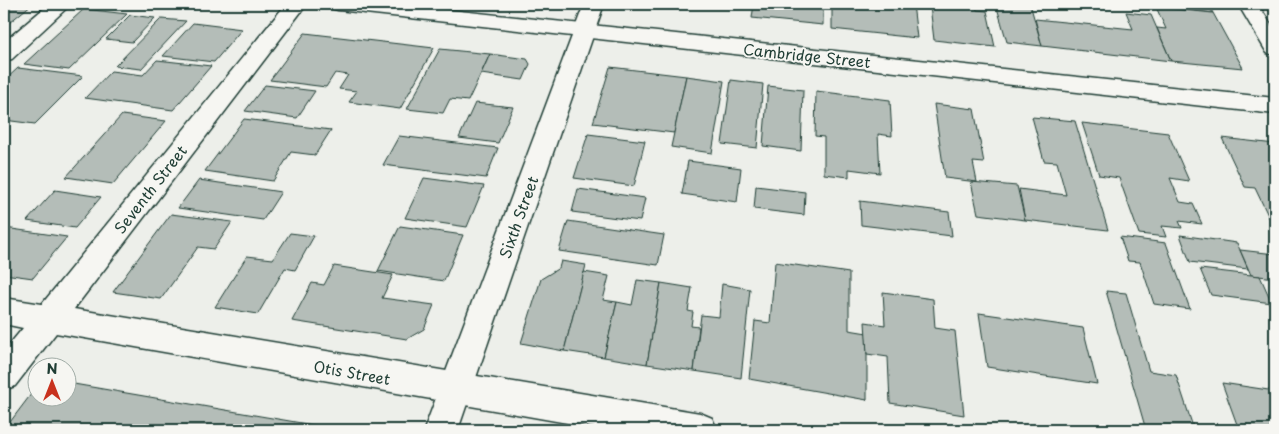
<svg xmlns="http://www.w3.org/2000/svg" width="1279" height="434" viewBox="0 0 1279 434" font-family="'Playpen Sans',sans-serif">
  <style>
    .building { fill: #b4bdb8; stroke: #1f3d34 }
    .lines { fill: none; stroke-linecap: round; stroke-linejoin: round }
    .minor-casing { stroke: #1f3d34; stroke-width: 3 }
    .tertiary-casing { stroke: #1f3d34; stroke-width: 3 }
    .secondary-casing { stroke: #1f3d34; stroke-width: 3 }
    .minor { fill: #f6f6f2; fill-rule: evenodd }
    .tertiary { fill: #f6f6f2; fill-rule: evenodd }
    .secondary { fill: #f6f6f2; fill-rule: evenodd }
    .labels { text-anchor: middle; dominant-baseline: central; stroke-width: 4; stroke-linejoin: round; paint-order: stroke }
    .street-label { font-size: 15px; fill: #1f3d34; stroke: #f6f6f2 }
  </style>
  <rect width="100%" height="100%" fill="#edefea"/>
  <filter id="ink" filterUnits="userSpaceOnUse"><feTurbulence type="fractalNoise" baseFrequency=".02" numOctaves="2"/><feDisplacementMap in="SourceGraphic" scale="10" xChannelSelector="R" yChannelSelector="G"/><feConvolveMatrix kernelMatrix="1 2 1 2 8 2 1 2 1" color-interpolation-filters="sRGB"/></filter>
  <g filter="url(#ink)">
    <g class="building">
      <polygon points="4,4 32,4 4,27"/>
      <polygon points="754,4 823,4 823,25 752,18"/>
      <polygon points="832,4 913,4 917,38 832,29"/>
      <polygon points="939,4 975,4 977,10 987,11 995,47 934,40 930,6 940,7"/>
      <polygon points="996,4 1030,4 1042,46 1007,42"/>
      <polygon points="1164,4 1208,4 1213,13 1167,8"/>
      <polygon points="1156,7 1213,13 1243,68 1171,61 1157,28 1166,29"/>
      <polygon points="84,9 127,14 69,70 24,64"/>
      <polygon points="1126,12 1151,15 1171,61 1042,46 1035,19 1133,29"/>
      <polygon points="130,15 155,18 132,42 106,39"/>
      <polygon points="161,19 186,21 141,69 115,66"/>
      <polygon points="193,23 242,29 214,62 163,56"/>
      <polygon points="305,33 434,48 400,109 349,102 357,91 339,89 348,75 335,73 326,87 270,80"/>
      <polygon points="440,49 490,54 468,101 450,99 443,113 407,109"/>
      <polygon points="490,54 527,59 530,64 523,80 481,74"/>
      <polygon points="157,60 211,66 173,110 85,98 111,71 143,75"/>
      <polygon points="610,67 686,76 674,133 593,123"/>
      <polygon points="18,68 83,76 35,124 4,120 4,81"/>
      <polygon points="686,76 724,81 712,153 671,147"/>
      <polygon points="731,80 763,84 757,148 722,144"/>
      <polygon points="265,85 315,91 297,118 245,111"/>
      <polygon points="768,86 803,90 801,151 763,146"/>
      <polygon points="816,91 890,100 892,136 878,134 880,173 849,169 849,177 824,174 824,137 815,136"/>
      <polygon points="475,103 513,107 498,143 459,138"/>
      <polygon points="934,104 974,109 984,163 973,162 977,182 945,178"/>
      <polygon points="122,115 166,121 113,184 66,177"/>
      <polygon points="1032,117 1075,121 1108,230 1025,220 1019,189 1066,195 1057,162 1044,161"/>
      <polygon points="244,119 331,130 315,155 291,152 273,181 205,171"/>
      <polygon points="1082,123 1168,133 1189,181 1170,178 1180,202 1193,204 1202,224 1179,221 1182,228 1162,226 1166,237 1139,234 1119,178 1099,175"/>
      <polygon points="588,134 645,141 634,186 574,178"/>
      <polygon points="399,136 498,148 486,178 383,165"/>
      <polygon points="1222,138 1275,144 1275,230 1255,188 1245,187"/>
      <polygon points="688,161 741,168 737,202 682,194"/>
      <polygon points="424,178 484,186 467,227 405,218"/>
      <polygon points="199,180 281,192 263,220 178,208"/>
      <polygon points="971,182 1017,186 1025,220 978,214"/>
      <polygon points="756,186 805,192 804,215 754,209"/>
      <polygon points="578,189 645,198 640,221 572,212"/>
      <polygon points="55,190 101,197 75,228 27,221"/>
      <polygon points="860,201 949,212 952,236 861,225"/>
      <polygon points="171,214 232,222 214,249 198,247 161,299 113,292"/>
      <polygon points="568,221 664,235 658,265 559,251"/>
      <polygon points="400,226 463,235 444,281 378,271"/>
      <polygon points="5,228 67,237 33,278 4,274"/>
      <polygon points="290,233 314,236 295,270 285,268 258,314 215,307 247,256 273,259"/>
      <polygon points="1180,235 1237,243 1248,269 1190,262"/>
      <polygon points="1120,237 1166,243 1190,309 1154,304 1140,262 1128,261"/>
      <polygon points="1240,250 1275,254 1275,278 1251,275"/>
      <polygon points="561,261 586,265 564,351 521,343 541,279 559,268"/>
      <polygon points="775,262 849,273 849,330 867,333 867,400 749,379 755,321 770,323"/>
      <polygon points="334,266 393,275 382,298 434,305 424,329 407,339 292,321 312,283 324,285"/>
      <polygon points="1200,269 1260,276 1272,303 1211,295"/>
      <polygon points="584,272 609,276 603,300 617,302 604,357 564,351"/>
      <polygon points="637,280 661,283 647,364 604,357 617,302 632,305"/>
      <polygon points="661,283 692,288 688,311 693,312 691,326 699,327 694,371 647,364"/>
      <polygon points="722,284 750,289 741,378 694,371 701,315 719,317"/>
      <polygon points="1106,291 1126,293 1149,371 1176,375 1194,430 1146,430"/>
      <polygon points="883,292 933,299 935,328 955,331 964,415 890,403 888,357 867,354 865,322 885,325"/>
      <polygon points="979,313 1083,328 1097,384 987,367"/>
      <polygon points="68,383 342,430 4,430 38,385 38,396 68,396"/>
      <polygon points="1222,383 1275,391 1275,430 1239,430"/>
    </g>
    <g class="lines">
      <g class="minor-casing">
        <g id="minor">
          <polygon points="49,4 71,4 12,59 4,61 4,42"/>
          <polygon points="286,4 307,4 74,309 700,413 712,418 717,430 607,430 56,333 15,386 4,390 4,351 23,328 4,324 4,298 42,304"/>
          <polygon points="1238,4 1258,4 1275,31 1275,55 1267,53"/>
        </g>
      </g>
      <g class="tertiary-casing">
        <polygon id="tertiary" points="584,4 604,4 458,430 424,430"/>
      </g>
      <g class="secondary-casing">
        <polygon id="secondary" points="328,4 394,4 1275,98 1275,114 338,10 331,8"/>
      </g>
      <use href="#minor" class="minor"/>
      <use href="#tertiary" class="tertiary"/>
      <use href="#secondary" class="secondary"/>
    </g>
  </g>
  <g class="labels">
    <g class="street-label">
      <text transform="translate(807 55) rotate(6)">Cambridge Street</text>
      <text transform="translate(150 189) rotate(-52)">Seventh Street</text>
      <text transform="translate(518 217) rotate(-70)">Sixth Street</text>
      <text transform="translate(352 372) rotate(10)">Otis Street</text>
    </g>
  </g>
  <rect width="1279" height="434" fill="none" stroke="#f6f6f2" stroke-width="20"/>
  <rect x="10" y="10" width="1259" height="414" fill="none" stroke="#1f3d34" stroke-width="2" filter="url(#ink)"/>
  <g transform="translate(52 382)"><circle r="24" fill="#f6f6f2" stroke="#a0aca6"/>
  <path d="M0-4L9 19L0 12L-9 19Z" fill="#c8321e"/>
  <text y="-8" font-size="14" font-weight="bold" text-anchor="middle" fill="#1f3d34">N</text>
  </g>
</svg>
